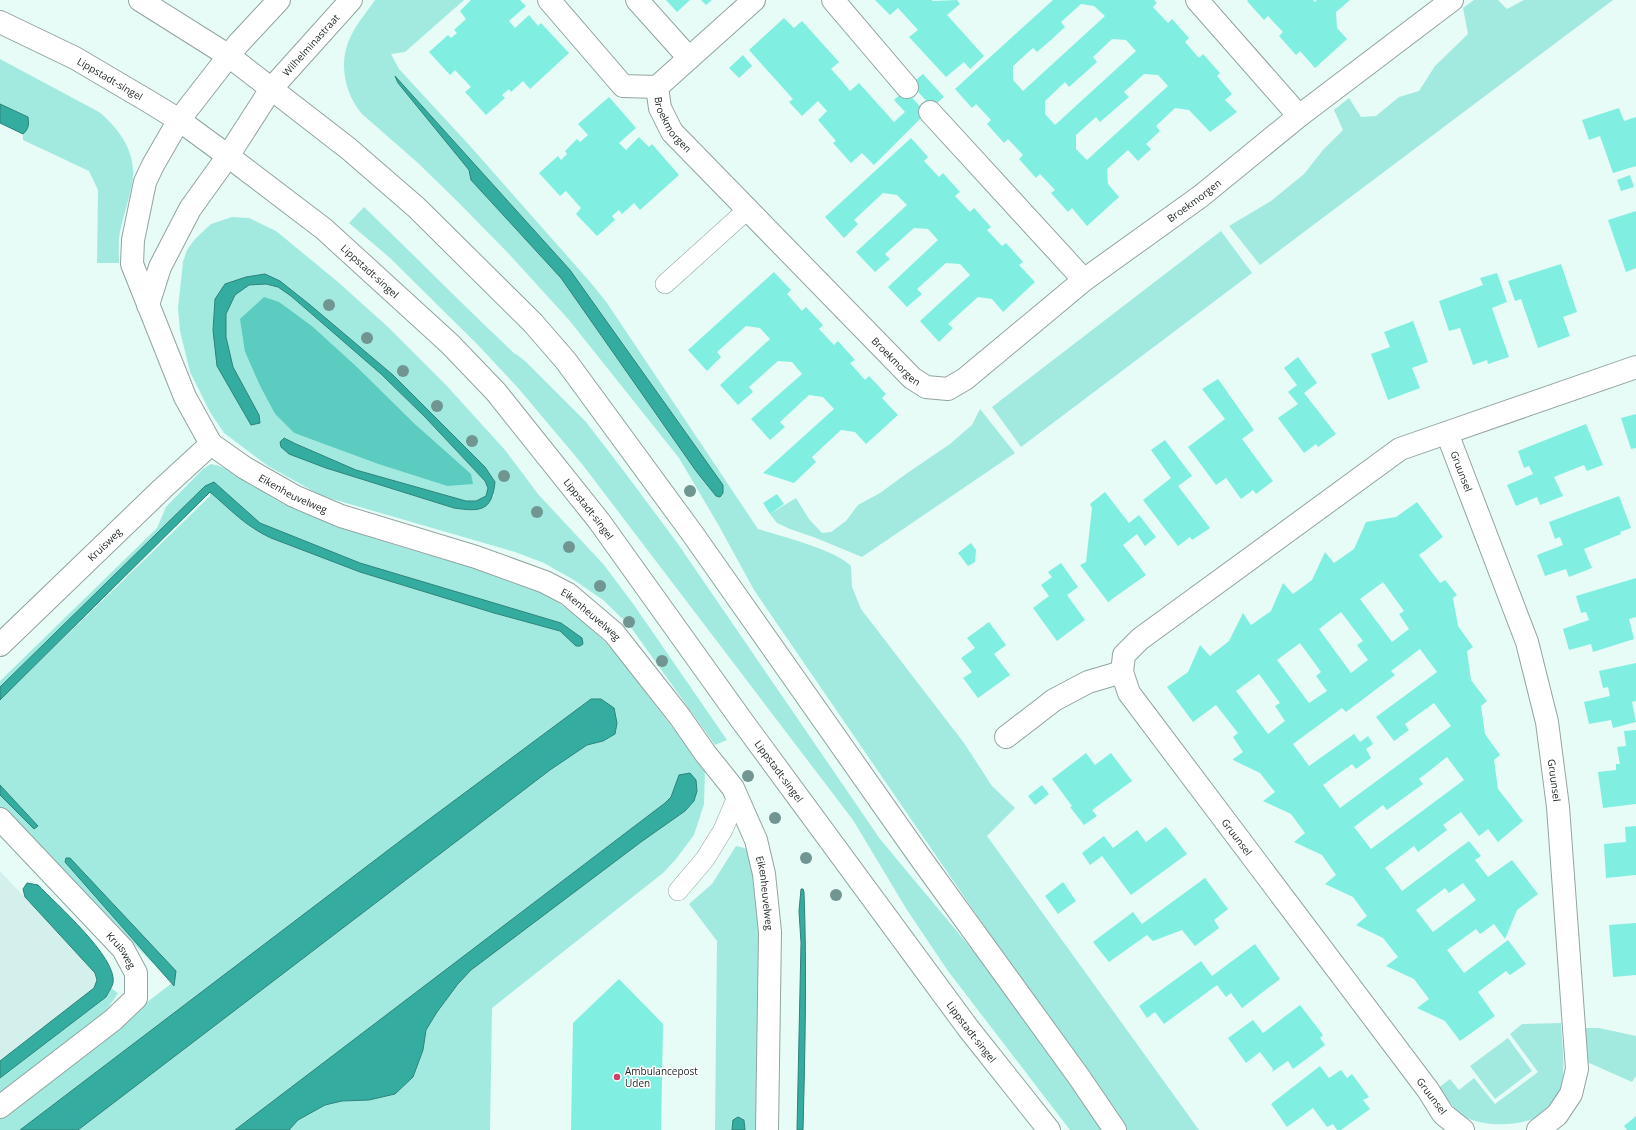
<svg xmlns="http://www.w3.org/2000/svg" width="1636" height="1130" viewBox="0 0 1636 1130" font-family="'Open Sans',sans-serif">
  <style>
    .built { fill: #d3f0ec }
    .green { fill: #a2eae0; fill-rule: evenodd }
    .forest { fill: #5bccbf }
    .water { fill: #34ac9f; stroke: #2d837a }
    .building { fill: #80efe1; fill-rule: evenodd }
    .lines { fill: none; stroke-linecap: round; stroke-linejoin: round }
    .service-casing { stroke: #92a4a1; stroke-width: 20 }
    .minor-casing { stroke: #92a4a1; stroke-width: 24 }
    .tertiary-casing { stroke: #92a4a1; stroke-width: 24 }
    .primary-casing { stroke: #92a4a1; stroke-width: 24 }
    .service { stroke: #fff; stroke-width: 19 }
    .minor { stroke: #fff; stroke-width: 22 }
    .tertiary { stroke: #fff; stroke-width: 22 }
    .primary { stroke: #fff; stroke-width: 22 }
    .tree { fill: #719692 }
    .poi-dot { fill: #cd406d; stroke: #fff; stroke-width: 1.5 }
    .labels { text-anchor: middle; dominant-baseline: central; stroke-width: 3; stroke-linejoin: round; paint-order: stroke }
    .street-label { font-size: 10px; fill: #1d2423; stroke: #fff }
    .poi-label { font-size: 10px; fill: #1d2423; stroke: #fff; text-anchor: start }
  </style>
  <rect width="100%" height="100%" fill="#e7fbf7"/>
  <polygon class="built" points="0,871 95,973 97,980 94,988 0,1061"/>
  <g class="green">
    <path d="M375,0H464L405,52L391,54L399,69L471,147L591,283L607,303L758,529C781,536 836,550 851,566L852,587L861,609L964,743L992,786L1015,808L987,836L1199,1130H1124L754,590L719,526L679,458L569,320L509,254L457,201L418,163L362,114C344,93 338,61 351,36C357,23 367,12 375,0ZM396,77L570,270L723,485L716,496L696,471L561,278L471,180L469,170L398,83Z"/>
    <polygon points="1474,0 1498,0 1507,9 1524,0 1613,0 1260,265 1229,226 1271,201 1304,174 1323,150 1343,130 1334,110 1349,98 1361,117 1376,116 1399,97 1419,91 1435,66 1468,34 1463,8"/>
    <path d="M0,59L99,112C120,129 138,155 132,184C129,200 123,216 120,232C118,241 119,253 119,263H97L98,190L89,171L23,140V134L27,130L28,117L0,104Z"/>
    <path d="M364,207C415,256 464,306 515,354H516L525,361L586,422L623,470L678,544L880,839L1000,983L1102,1130H1070L948,971L907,910L853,820L582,464L519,389L477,344L390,258L349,223Z"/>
    <path d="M232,217L249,218L276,231L338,282L388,327L446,385L505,450L538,494L604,565L634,605L727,740L715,745L630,626L603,600L574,580L544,563L515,552L322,496L268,466L224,433L210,412L190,372L180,331L178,308L183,262L187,250L195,239L211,224ZM280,281L309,304L393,375L485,467L494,496L468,510L454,508L326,468L284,438L296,444L356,470L466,501H476L486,496L488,488L485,481L425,417L381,374L291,296L278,287L266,284L249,285L235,295L226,314V337L233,367L259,415L213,330L215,299L225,284ZM301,318L312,326L356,366L416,425L447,486L378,464L294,433L275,414L260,386L245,352Z"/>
    <polygon points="1221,231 1252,273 1021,447 992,407"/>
    <polygon points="980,409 1015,453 862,557 816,538 790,529 777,523 770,514 796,498 809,519 822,533 831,532 846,521 858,505 880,493 906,474 950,444 972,425"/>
    <path d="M211,464C241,470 261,495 288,506C336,527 388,544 439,558C471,567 505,573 534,588C564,604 590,626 613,650L705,770L704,804L694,835L676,859L663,873L492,1008L490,1130H289L298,1120L325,1105L342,1101L369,1100L395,1094L413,1077L423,1050L426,1030L437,1012L459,984L471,970L641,842L685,811L690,773L679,775L671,797L665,803L235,1130H78L550,770L587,745L603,741L591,699L408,835L20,1130H0V1115L172,983L0,807V795L34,829L38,826L0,785V700L210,496V492C230,510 247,527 271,538L360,572L494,613L560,631L576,646L561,623L360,563L260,523L214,482L205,486L0,687V681L157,528L166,507L203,469ZM69,858L174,985L65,862L66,859Z"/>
    <polygon points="736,846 744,848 750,851 760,903 756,1130 745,1130 745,1122 743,1118 732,1123 732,1130 715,1130 717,941 689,904 712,884"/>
    <polygon points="111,988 118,993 106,1011 0,1093 0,1078 106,997"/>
    <path d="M1561,1023C1562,1047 1567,1073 1559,1096C1548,1127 1489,1130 1465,1117C1454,1110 1446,1097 1438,1088L1450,1079L1459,1090L1474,1078L1495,1104L1538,1072L1510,1034L1522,1024Z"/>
    <polygon points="1585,1028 1599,1028 1636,1036 1636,1076 1632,1082 1587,1062"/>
    <polygon points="1508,1038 1532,1071 1495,1099 1470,1066"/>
  </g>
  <polygon class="forest" points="264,297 279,302 312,326 356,366 416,425 471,474 473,484 447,486 378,464 294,433 275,414 260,386 245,352 240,319"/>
  <g class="water">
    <polygon points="395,76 570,270 723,485 723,493 720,497 716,496 696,471 561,278 471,180 469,170 398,83"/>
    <path d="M0,104L28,117C29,124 29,129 23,134L0,123Z"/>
    <path d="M265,274L280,281L309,304L393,375L485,467L495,482C492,511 481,512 454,508L326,468L289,454L281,447L280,442L284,438L296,444L356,470L466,501H476L486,496L488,488L485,481L425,417L381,374L291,296L278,287L266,284L249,285L235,295L226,314V337L233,367L259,415L260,423L251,425L217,366L213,330L215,299L225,284L246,277Z"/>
    <path d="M214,482L260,523L360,563L561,623L582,638L583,644L580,646H576L560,631L494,613L360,572L271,538C245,526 231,510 210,492L0,700V687L205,486Z"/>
    <polygon points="591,699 601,699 614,708 617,723 615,734 603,741 587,745 550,770 78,1130 20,1130 408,835"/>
    <polygon points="690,773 696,780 697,791 694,801 685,811 641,842 471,970 458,984 437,1012 426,1030 423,1050 413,1077 395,1094 369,1100 342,1101 325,1105 298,1120 289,1130 235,1130 665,803 671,797 679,775"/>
    <polygon points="0,785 38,826 34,829 0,795"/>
    <polygon points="66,858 70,858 176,971 174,986 65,862"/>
    <path d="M27,883L38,885C55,903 118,958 113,983C112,987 108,993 106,997L0,1078V1061L94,988L97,980L95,973L25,897L23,889Z"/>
    <path d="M801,889H803L804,892C807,971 805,1051 803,1130H797L801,943L799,911Z"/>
    <polygon points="738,1117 744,1120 745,1130 732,1130 733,1120"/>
  </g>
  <g class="building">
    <polygon points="471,0 520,0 526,6 509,21 515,28 529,15 538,26 541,23 569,53 530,89 523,81 511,92 509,89 502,95 505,98 486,115 465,92 471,87 455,70 450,75 429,52 448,35 451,38 457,33 454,30 466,19 460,11"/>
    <polygon points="666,0 690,0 677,12"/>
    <polygon points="701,0 712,0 706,5"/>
    <polygon points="875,0 932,0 933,1 957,0 960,4 947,15 984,56 970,69 964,62 946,77 909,37 918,30 898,8 890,15"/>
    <path d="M1053,0H1154L1157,3L1153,7L1168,23L1172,19L1189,38L1185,42L1199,58L1203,54L1220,73L1217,76L1232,94L1225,100L1237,112L1210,132L1189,110L1175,108L1156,126L1160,131L1146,144L1151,149L1138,161L1128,150L1107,169L1108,184L1119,197L1087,226L1072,208L1068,212L1051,193L1055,190L1040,174L1036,178L1019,159L1023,155L1008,139L1004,143L987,124L991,120L976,104L972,108L955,89ZM1081,4L1094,6L1105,16L1023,91L1013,80V66L1033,48L1037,52L1051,40L1065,27L1061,22ZM1112,39L1126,40L1136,51L1055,125L1045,114V101L1065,82L1069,87L1097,62L1093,57ZM1144,74L1158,75L1168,86L1087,160L1076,149V135L1096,117L1100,122L1129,97L1124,92Z"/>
    <polygon points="1248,0 1313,0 1315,2 1317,0 1350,0 1336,12 1337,28 1347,39 1315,68 1300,51 1296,55 1279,36 1283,32 1268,16 1264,20 1247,1"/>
    <polygon points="784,18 794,28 802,21 839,62 831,69 841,80 850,91 859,83 894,122 905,112 894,100 905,90 926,113 874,165 862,153 851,163 833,143 836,141 818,120 827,111 818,101 802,116 789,102 793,99 749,50"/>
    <polygon points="743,55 752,66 739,78 729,68"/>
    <polygon points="923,74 944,97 932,107 911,84"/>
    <polygon points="609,97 636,128 619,143 626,150 639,137 649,147 652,144 679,175 640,210 634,203 622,214 619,210 612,216 615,220 597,236 576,214 581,208 566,191 560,196 539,173 558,156 561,160 567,154 565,151 577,139 580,142 588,135 578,124"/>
    <polygon points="1619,108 1624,121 1636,117 1636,166 1613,173 1600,136 1589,140 1582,120"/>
    <polygon points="911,138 928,157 924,161 939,177 943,173 960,192 955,196 970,212 974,208 991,227 987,230 1002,246 1006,243 1023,262 1019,265 1035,282 1003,312 992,299 978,297 948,324 953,328 939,342 920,321 970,275 960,264 946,263 917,289 922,294 907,307 888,287 938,240 928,229 914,228 885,254 890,259 875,272 856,252 907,205 897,195 883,193 854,220 858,224 844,238 825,217"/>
    <polygon points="1630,175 1634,187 1621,191 1617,180"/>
    <polygon points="1636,211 1636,268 1626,272 1608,220"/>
    <polygon points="1561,264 1577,312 1563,317 1570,336 1538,348 1521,299 1515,301 1508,281"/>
    <polygon points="774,272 791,290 787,294 802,311 806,307 823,325 819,329 834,345 838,341 855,360 850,363 865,380 869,376 886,394 882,398 898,415 866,444 855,432 841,430 812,457 816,462 794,483 763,473 834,409 823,397 809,395 780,422 785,427 770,440 751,419 802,374 792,362 778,361 749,387 753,392 738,405 720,385 770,339 760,328 746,326 717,352 721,357 707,371 688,350"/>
    <polygon points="1497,273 1507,302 1492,308 1509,357 1488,364 1487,360 1473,365 1460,328 1449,331 1439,301 1483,285 1480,278"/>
    <polygon points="1413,321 1428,362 1412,368 1420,388 1388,400 1371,354 1390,347 1384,332"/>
    <polygon points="1298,357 1317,383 1304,393 1336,434 1318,447 1316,444 1304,453 1278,418 1298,404 1288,392 1297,385 1284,368"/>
    <polygon points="1218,379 1254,430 1242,439 1273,481 1256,494 1253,490 1241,499 1226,478 1216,485 1188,447 1225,419 1202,389"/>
    <polygon points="1636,414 1636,448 1631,449 1621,418"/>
    <polygon points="1586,424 1603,465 1587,471 1584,465 1554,477 1563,496 1540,505 1537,497 1516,506 1507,485 1533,474 1529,466 1524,468 1518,451"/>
    <polygon points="1165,440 1192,476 1178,486 1210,528 1192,540 1190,537 1178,546 1143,500 1171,478 1151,450"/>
    <polygon points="1105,492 1129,523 1139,515 1156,537 1145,546 1137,534 1123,545 1146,575 1108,602 1080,565 1086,562 1092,508 1090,504"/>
    <polygon points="777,494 784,504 770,514 763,503"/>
    <polygon points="1619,496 1631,528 1620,532 1621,534 1584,549 1592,568 1569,577 1566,569 1545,576 1537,555 1563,545 1560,537 1555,539 1549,522"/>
    <path d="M1417,502L1443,537L1419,555L1440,583L1445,580L1457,595L1453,598L1458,626L1473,647L1467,651L1471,680L1487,701L1481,706L1485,734L1500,755L1494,760L1498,789L1523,821L1498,842L1488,829L1479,836L1461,812L1443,825L1447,830L1418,852L1414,846L1385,868L1402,891L1469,841L1481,856L1475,860L1488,877L1512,860L1538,894L1517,910L1505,939L1494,924L1480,934L1476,929L1447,950L1464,973L1508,940L1526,964L1510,975L1506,971L1478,992L1495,1016L1460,1041L1445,1021L1417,1008L1429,999L1414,979L1386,966L1398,957L1383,938L1356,925L1367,916L1353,897L1325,884L1336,875L1322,855L1294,842L1305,833L1291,814L1263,801L1275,792L1260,773L1233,760V759L1243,752L1233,737L1238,733L1216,705L1193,722L1167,687L1188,672L1200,645L1210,656L1229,641L1243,613L1251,625L1271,611L1283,583L1293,594L1312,580L1325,552L1334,563L1354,549L1366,522L1396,517ZM1383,582L1404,611L1399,614L1409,629L1392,642L1360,599ZM1341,612L1363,641L1357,645L1368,660L1351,673L1319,629ZM1300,643L1321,672L1316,676L1327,691L1309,703L1277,660ZM1420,649L1437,672L1376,717L1394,741L1409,730L1405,724L1434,703L1451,726L1340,808L1323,785L1352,764L1356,769L1371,758L1366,749L1373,744L1368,736L1360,742L1354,734L1309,766L1293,744L1342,708L1346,712L1395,675L1391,671ZM1259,674L1280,703L1275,706L1285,721L1268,734L1236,691ZM1447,757L1464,780L1371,849L1354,827L1383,805L1387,810L1423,784L1419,779ZM1463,883L1476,900L1433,932L1416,910L1445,888L1449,893Z"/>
    <polygon points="971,543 976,550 975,562 968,566 958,553"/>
    <polygon points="1061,563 1078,587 1067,595 1085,620 1057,641 1033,608 1049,596 1041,585 1052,577 1048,572"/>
    <polygon points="1636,578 1636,617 1629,619 1634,639 1593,652 1591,644 1569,650 1563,629 1589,620 1586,612 1581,613 1576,596"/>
    <polygon points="989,622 1006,645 994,654 1010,675 978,698 963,678 972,672 961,658 975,648 967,638"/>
    <polygon points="1636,663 1636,701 1632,702 1636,722 1613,728 1611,720 1589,724 1584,702 1610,696 1608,687 1603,688 1599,671"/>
    <polygon points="1636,730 1636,804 1603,808 1598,772 1616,770 1616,764 1620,764 1617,747 1626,746 1624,731"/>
    <polygon points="1086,753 1095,765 1111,753 1132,781 1092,810 1097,816 1084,825 1070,807 1072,806 1052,779"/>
    <polygon points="1042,785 1049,794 1035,805 1028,796"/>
    <polygon points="1636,826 1636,875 1606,878 1604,844 1626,842 1625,827"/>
    <polygon points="1166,827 1187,854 1131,895 1102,856 1090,865 1082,853 1104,836 1113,848 1137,830 1146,842"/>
    <polygon points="1205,878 1228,909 1214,920 1219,928 1195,946 1182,930 1153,941 1147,935 1109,962 1093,942 1133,912 1142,924"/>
    <polygon points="1063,882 1076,901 1058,914 1045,896"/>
    <polygon points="1636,923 1636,975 1613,977 1609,925"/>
    <polygon points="1255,944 1280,979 1242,1008 1231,993 1226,997 1217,985 1164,1024 1155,1012 1147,1018 1139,1006 1201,961 1212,976"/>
    <polygon points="619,979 663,1024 661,1130 571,1130 573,1023"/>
    <polygon points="1300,1005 1323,1035 1320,1038 1325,1045 1293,1069 1288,1061 1272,1072 1273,1069 1260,1052 1246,1063 1228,1038 1253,1020 1263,1033"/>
    <polygon points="1320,1066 1329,1078 1341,1070 1347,1078 1352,1074 1369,1097 1363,1100 1370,1109 1341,1130 1337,1130 1333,1124 1327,1127 1313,1108 1287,1127 1271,1104"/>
    <polygon points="1636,1116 1636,1130 1627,1130 1624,1126"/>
  </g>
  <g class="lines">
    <g class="service-casing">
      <g id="service">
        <polyline points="665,284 747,210"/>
        <polyline points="678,891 705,859 723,830 737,797"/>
      </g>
    </g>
    <g class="minor-casing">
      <g id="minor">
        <polyline points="549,0 623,86 657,87"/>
        <polyline points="637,0 689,58"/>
        <path id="s1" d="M754,0L657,87L660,108L672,132L912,378L926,387L948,389L965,379L1084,280L1201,196L1299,116L1452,0"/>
        <polyline points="833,0 907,87"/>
        <polyline points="1197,0 1299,116"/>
        <polyline points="930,112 1084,280"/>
        <path id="s2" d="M179,120L153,165L145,182L133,240L132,264L185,397L211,444L245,468L294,496L341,516L476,557L545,582L568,594L614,633L680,717L705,753L733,788L756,840L764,874L770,932L767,1130"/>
        <polyline points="148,305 160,267 190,209 228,156"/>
        <path id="s3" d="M1447,433L1527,642L1547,722L1558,807L1577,1069L1571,1094L1557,1115L1538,1130"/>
        <path id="s4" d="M0,645L162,489L211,444"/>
        <polyline points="1006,737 1054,700 1088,682 1122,672"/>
        <path id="s5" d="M0,819L123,949L136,973V998L113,1020L0,1107"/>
        <polyline points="1463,1130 1443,1114 1428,1090 1129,693 1122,672 1124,655 1140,639 1400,449 1636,367"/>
      </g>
    </g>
    <g class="tertiary-casing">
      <g id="tertiary">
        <polyline points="179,120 238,44 279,0"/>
        <path id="s6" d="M228,156L271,89L351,0"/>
      </g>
    </g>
    <g class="primary-casing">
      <g id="primary">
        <polyline points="140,0 229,56 349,149 417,208 533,323 566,361 692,533 919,856 1079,1077 1115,1130"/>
        <path id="s7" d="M0,22L75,58L148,101L179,120L228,156L324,229L450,344L496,392L599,521L740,718L968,1028L1049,1130"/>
      </g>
    </g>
    <use href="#service" class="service"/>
    <use href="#minor" class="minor"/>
    <use href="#tertiary" class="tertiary"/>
    <use href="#primary" class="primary"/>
  </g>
  <g class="tree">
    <circle cx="329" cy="305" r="6"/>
    <circle cx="367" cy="338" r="6"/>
    <circle cx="403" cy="371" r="6"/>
    <circle cx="437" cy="406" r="6"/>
    <circle cx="472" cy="441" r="6"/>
    <circle cx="504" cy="476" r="6"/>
    <circle cx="690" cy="491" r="6"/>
    <circle cx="537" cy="512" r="6"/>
    <circle cx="569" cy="547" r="6"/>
    <circle cx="600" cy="586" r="6"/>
    <circle cx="629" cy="622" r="6"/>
    <circle cx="662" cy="661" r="6"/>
    <circle cx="748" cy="776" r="6"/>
    <circle cx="775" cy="818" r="6"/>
    <circle cx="806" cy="858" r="6"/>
    <circle cx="836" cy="895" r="6"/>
  </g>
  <circle class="poi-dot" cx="617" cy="1077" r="4"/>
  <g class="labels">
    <g class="street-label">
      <text stroke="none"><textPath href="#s6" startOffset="139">Wilhelminastraat</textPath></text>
      <text stroke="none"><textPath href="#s7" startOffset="124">Lippstadt-singel</textPath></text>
      <text stroke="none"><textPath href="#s1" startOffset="172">Broekmorgen</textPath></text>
      <text stroke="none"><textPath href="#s1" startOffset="871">Broekmorgen</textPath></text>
      <text stroke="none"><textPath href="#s7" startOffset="448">Lippstadt-singel</textPath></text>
      <text stroke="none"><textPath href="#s1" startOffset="499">Broekmorgen</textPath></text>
      <text stroke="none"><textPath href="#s3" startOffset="41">Gruunsel</textPath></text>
      <text stroke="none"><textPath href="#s2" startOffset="447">Eikenheuvelweg</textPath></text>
      <text stroke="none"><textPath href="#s7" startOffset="772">Lippstadt-singel</textPath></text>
      <text stroke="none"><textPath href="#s4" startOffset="145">Kruisweg</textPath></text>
      <text stroke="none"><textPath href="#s2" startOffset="771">Eikenheuvelweg</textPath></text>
      <text stroke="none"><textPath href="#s7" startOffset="1096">Lippstadt-singel</textPath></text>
      <text stroke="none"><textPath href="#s3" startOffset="365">Gruunsel</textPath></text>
      <text transform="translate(1237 837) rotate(53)">Gruunsel</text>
      <text stroke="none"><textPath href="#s2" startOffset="1107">Eikenheuvelweg</textPath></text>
      <text stroke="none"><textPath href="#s5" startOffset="179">Kruisweg</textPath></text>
      <text stroke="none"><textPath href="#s7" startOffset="1420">Lippstadt-singel</textPath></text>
      <text transform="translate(1432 1096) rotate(53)">Gruunsel</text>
    </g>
    <g class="poi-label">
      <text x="625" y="1071">Ambulancepost<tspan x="625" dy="12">Uden</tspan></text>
    </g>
  </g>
</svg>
